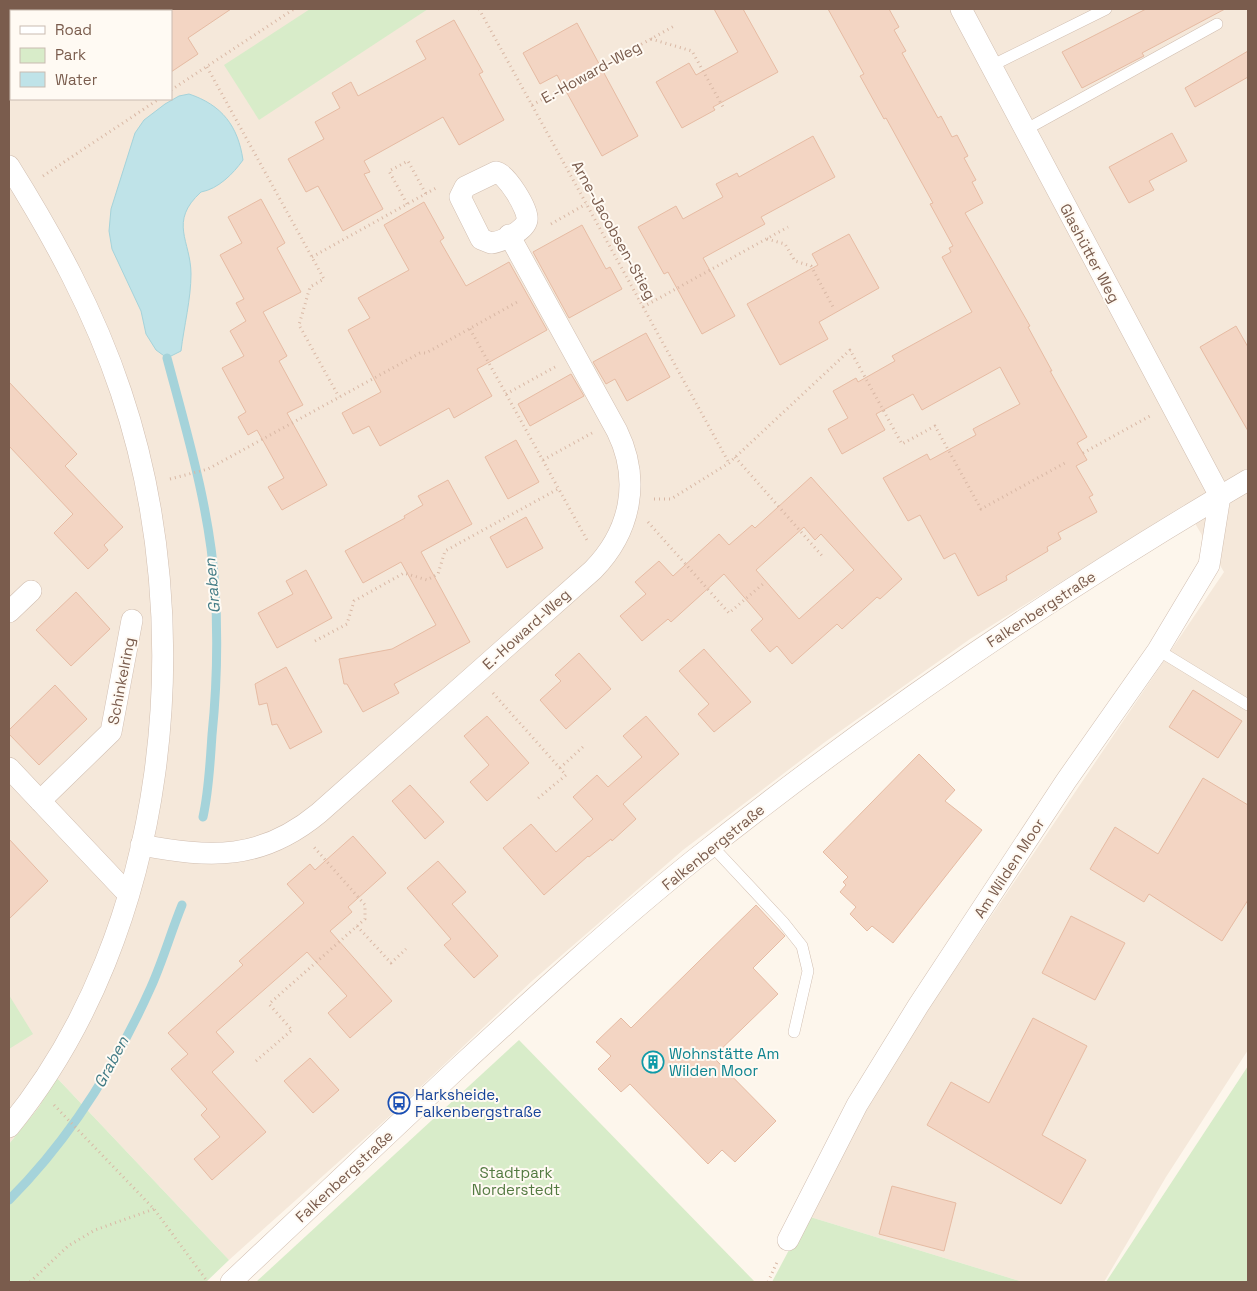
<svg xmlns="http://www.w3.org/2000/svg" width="1257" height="1291" viewBox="0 0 1257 1291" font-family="'Space Grotesk',sans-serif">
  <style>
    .residential { fill: #f5e8da; fill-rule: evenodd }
    .green { fill: #d8ecc9 }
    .water { fill: #bfe3e8; stroke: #a5d3da }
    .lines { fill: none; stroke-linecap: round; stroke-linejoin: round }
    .stream { stroke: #a5d3da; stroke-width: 9 }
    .building { fill: #f3d5c3; stroke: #e6bba3; fill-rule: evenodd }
    .service-casing { stroke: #d1beb0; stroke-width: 12 }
    .minor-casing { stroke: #d1beb0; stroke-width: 22 }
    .path { stroke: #d9b8a5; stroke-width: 3; stroke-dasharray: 1 4; stroke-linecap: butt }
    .service { stroke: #fff; stroke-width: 11 }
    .minor { stroke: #fff; stroke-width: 21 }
    .labels { text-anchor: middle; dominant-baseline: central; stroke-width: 4; stroke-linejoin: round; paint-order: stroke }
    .street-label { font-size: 15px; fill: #7a5c4d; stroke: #fffaf3 }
    .culture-label { font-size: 15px; fill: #0d838f; stroke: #fffaf3; text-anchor: start }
    .transit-label { font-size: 15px; fill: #164399; stroke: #fffaf3; text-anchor: start }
    .park-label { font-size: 15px; fill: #537a41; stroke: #fffaf3 }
    .water-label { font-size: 16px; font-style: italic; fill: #437c86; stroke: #fffaf3 }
  </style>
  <rect width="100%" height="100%" fill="#fdf6ec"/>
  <path class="residential" d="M9,9H1248V1050L1166,1177L1104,1282H1023L807,1216L862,1107L1224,572L1184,505L970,639L825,742L683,850L532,981L391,1115L229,1260L57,1078L39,1107L9,1144ZM11,11H171V99H11Z"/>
  <g class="green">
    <polygon points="310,9 428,9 259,120 224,65"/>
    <polygon points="9,995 33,1034 9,1049 9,994"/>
    <polygon points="519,1040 755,1282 256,1282"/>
    <polygon points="1248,1066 1248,1282 1106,1282"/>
    <polygon points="56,1077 229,1260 206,1282 9,1282 9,1144 39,1107"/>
    <polygon points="807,1216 1023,1282 772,1282"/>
  </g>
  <path class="water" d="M189,94C222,105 238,126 243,160C233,174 218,189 201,192C168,222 191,241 191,274C191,299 184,326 181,351L167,358L156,350L146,334L141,311L112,249L109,231L111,209L135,133L144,120L165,104L179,96Z"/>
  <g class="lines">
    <g class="stream">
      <path d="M167,358C187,433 210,510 215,587C218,636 217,686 212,735C210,763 209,790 203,817"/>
      <path d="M9,1200C70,1139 116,1065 151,987C163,960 171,932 182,905"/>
    </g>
  </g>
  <g class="building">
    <polygon points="171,9 231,9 188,38 198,54 171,72"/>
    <polygon points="714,9 743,9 778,72 713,107 715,110 682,128 656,82 689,63 696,75 738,52"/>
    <polygon points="828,9 889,9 899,27 894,30 906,51 902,53 938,118 941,116 952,137 957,135 968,156 964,158 976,180 972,182 983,203 965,213 1030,326 1028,327 1052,371 1050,371 1087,437 1077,443 1087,460 1076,466 1093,495 1089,497 1097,512 1058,533 1061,539 1047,547 1048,551 1006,576 1007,580 978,596 955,553 944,559 920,515 908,521 883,478 927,454 930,460 976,435 973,429 1020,404 1000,367 922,410 913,394 876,414 885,430 842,454 828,429 848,418 833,391 856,378 858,382 895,361 892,356 972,312 942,257 951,252 949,248 953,246 930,204 933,203 886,118 884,119 860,76 864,74"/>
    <polygon points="1146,9 1225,9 1142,53 1144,56 1136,60 1082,88 1062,52"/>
    <polygon points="454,20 483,72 479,74 504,120 459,145 443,117 364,161 370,172 364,174 383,209 343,231 318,186 306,192 288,159 324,139 315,122 340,108 332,93 351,82 358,96 426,59 416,41"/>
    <polygon points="577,23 638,136 602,156 557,75 540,84 523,53"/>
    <polygon points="1248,51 1248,77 1195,107 1185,88"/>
    <polygon points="1172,133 1187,161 1149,181 1154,190 1129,203 1109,167"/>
    <polygon points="813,136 835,177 761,217 765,224 703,258 735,316 702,334 668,272 664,274 638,227 676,206 683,219 723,197 716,184 737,173 739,177"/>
    <polygon points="261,199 285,243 277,248 301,292 263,312 287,356 279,361 303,405 287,413 327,485 282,510 268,487 284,478 257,430 248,435 238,417 246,412 222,368 244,356 230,331 246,321 236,303 244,299 220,255 242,243 228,217"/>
    <polygon points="424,202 444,238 440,241 466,286 509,262 547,330 477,369 492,396 454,418 449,408 380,446 369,426 353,434 342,413 381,392 348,330 370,318 358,298 409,270 384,225"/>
    <polygon points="582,225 606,269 610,267 622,289 569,318 533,252"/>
    <polygon points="849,234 879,288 819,322 828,339 780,365 747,304 818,265 812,254"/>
    <polygon points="1236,326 1248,347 1248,431 1200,347"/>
    <polygon points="646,333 670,377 627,401 615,379 606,384 593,362"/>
    <polygon points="571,374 584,396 530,426 518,404"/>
    <polygon points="9,382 77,454 65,466 123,527 104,545 108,550 88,569 54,533 73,514 9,446"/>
    <polygon points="516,440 539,482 508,499 485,457"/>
    <path d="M811,477L902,579L880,599L877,597L842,629L837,624L792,664L777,646L770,652L751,630L763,619L724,574L671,622L668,619L642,641L620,616L646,594L635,582L659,561L673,576L719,534L729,545L752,525L755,528ZM804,527L815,540L821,534L854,570L799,619L756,570Z"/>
    <polygon points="448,480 472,524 421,552 470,642 394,684 399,693 363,712 347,684 344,684 339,659 392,649 436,625 401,562 363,583 345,551 405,518 404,516 423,505 418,496"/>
    <polygon points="526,517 543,548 507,568 490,537"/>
    <polygon points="306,570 332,618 277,648 258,613 293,594 286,581"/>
    <polygon points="76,592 110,629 71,666 36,630"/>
    <polygon points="704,649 751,702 714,732 698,714 709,704 679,671"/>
    <polygon points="579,653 611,689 566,729 540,700 561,681 555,675"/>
    <polygon points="286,667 322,732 290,749 277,724 272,725 267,703 259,705 255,684"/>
    <polygon points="55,685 87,719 39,765 9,734 9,730"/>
    <polygon points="1193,690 1242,721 1218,758 1169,727"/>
    <polygon points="487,716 529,763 487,801 470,782 489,765 464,736"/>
    <polygon points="646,716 679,754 623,804 636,819 612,841 611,839 589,857 588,856 544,895 503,848 531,824 556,852 593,819 573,797 597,775 608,787 642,757 623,736"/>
    <polygon points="919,754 955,790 945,801 982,830 893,943 872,926 867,931 850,914 856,907 840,892 846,885 843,882 848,877 823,852"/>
    <polygon points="1203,778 1248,805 1248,900 1222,941 1149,894 1144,902 1090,869 1115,827 1158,854"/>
    <polygon points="410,785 444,822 425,839 392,801"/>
    <polygon points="353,836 386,873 348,907 352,912 330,931 392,1001 350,1038 328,1013 347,996 307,952 216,1032 234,1052 212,1072 266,1132 212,1180 194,1159 220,1137 201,1115 207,1109 171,1069 188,1054 168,1033 243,965 239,961 304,903 287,884 310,864 315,870"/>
    <polygon points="9,839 48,881 9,919"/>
    <polygon points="438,861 466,892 452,904 498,956 474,978 444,945 451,939 407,888"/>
    <polygon points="756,905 785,936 753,968 778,994 713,1057 776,1121 735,1162 722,1150 708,1164 630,1084 621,1092 598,1069 611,1056 596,1042 621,1018 631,1028"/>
    <polygon points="1071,916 1125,943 1095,1000 1042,973"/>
    <polygon points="1033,1018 1087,1046 1042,1135 1086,1160 1061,1204 927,1125 951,1082 989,1103"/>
    <polygon points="310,1058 339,1090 313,1113 284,1081"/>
    <polygon points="892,1186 956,1203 944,1251 879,1234"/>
  </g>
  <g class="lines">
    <g class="service-casing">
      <g id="service">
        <polyline points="991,66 1106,9"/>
        <polyline points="1025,130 1217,24"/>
        <polyline points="1158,650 1248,705"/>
        <polyline points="712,846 783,922 802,946 808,971 794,1032"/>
      </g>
    </g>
    <g class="minor-casing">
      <g id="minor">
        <path d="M9,166C54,238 94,311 121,392C200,626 169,932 9,1127"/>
        <path d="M496,172C506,173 529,210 527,220C525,231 501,242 491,243L481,239L460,197L465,187Z"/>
        <polyline points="9,612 31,591"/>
        <polyline points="9,768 128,894"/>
        <polyline points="40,801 111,732 132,620"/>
        <path d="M141,845C211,858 261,861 319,813L593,570C631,531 641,480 617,431L509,235"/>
        <polyline points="788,1240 857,1105 918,1006 1066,781 1158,650 1209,565 1220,496 961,9"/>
        <path d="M231,1282C307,1210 383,1138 459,1067C536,996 613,925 694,860C870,720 1055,593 1248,480"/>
      </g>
    </g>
    <g class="path">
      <polyline points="82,9 84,11"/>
      <polyline points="479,9 729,463"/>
      <polyline points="58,11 62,9"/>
      <polyline points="98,11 101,9"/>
      <polyline points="651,39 692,51 723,107"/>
      <polyline points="9,45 11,43"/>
      <polyline points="207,67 324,279 310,287 299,325 339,397"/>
      <polyline points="171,90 294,9"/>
      <polyline points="532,105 676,25"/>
      <polyline points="43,176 159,99"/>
      <polyline points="407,204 389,171 408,161 426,194"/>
      <polyline points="551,224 586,204"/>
      <polyline points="767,239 785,244 795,261 811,266 833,307"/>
      <polyline points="312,257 436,188"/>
      <polyline points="643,307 788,227"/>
      <polyline points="470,329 587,540"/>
      <polyline points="506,394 555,367"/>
      <polyline points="1083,453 1150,416"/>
      <polyline points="735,457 824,558"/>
      <polyline points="543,460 592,433"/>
      <polyline points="170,479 208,469 420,353 426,353 519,301"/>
      <polyline points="654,499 671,499 729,463 850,350 902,444 935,426 981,509 1065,463"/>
      <polyline points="648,522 729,613 763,584"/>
      <polyline points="315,641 347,624 354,601 404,573 427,580 438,574 445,551 558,489"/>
      <polyline points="493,693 566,775 536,800"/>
      <polyline points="560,768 585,745"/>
      <polyline points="357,926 391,963 406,949"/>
      <polyline points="256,1061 292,1030 269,1004 365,919 365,905 313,846"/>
      <polyline points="54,1105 154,1209 207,1281"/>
      <polyline points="30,1282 68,1246 95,1230 154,1209"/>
      <polyline points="768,1282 778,1260"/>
    </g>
    <use href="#service" class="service"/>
    <use href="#minor" class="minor"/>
  </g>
  <defs>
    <g id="building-ring" transform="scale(1.125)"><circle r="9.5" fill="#fffaf3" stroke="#0f9aa8" stroke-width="1.5"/><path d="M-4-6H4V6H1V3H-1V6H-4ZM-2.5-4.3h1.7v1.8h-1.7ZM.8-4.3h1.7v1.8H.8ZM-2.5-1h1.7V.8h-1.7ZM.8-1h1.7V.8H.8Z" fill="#0f9aa8"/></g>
    <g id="bus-ring" transform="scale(1.125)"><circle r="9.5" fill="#fffaf3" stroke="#1a4fb4" stroke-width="1.5"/><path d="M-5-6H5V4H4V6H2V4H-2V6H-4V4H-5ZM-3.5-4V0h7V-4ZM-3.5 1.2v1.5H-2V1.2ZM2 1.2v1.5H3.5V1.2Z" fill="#1a4fb4"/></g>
  </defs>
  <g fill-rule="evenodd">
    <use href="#building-ring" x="653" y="1062"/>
    <use href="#bus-ring" x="399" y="1103"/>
  </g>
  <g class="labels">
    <g class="street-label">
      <text transform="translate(591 72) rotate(-29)">E.-Howard-Weg</text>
      <text transform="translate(614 230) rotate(61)">Arne-Jacobsen-Stieg</text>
      <text transform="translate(1090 253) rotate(62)">Glashütter Weg</text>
      <text transform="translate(1041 609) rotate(-33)">Falkenbergstraße</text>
      <text transform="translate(526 629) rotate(-42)">E.-Howard-Weg</text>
      <text transform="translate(121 681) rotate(-79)">Schinkelring</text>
      <text transform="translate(713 847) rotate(-39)">Falkenbergstraße</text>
      <text transform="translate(1009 868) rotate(-57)">Am Wilden Moor</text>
      <text transform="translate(344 1176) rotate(-43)">Falkenbergstraße</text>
    </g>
    <g class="culture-label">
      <text x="669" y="1053">Wohnstätte Am<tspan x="669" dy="17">Wilden Moor</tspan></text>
    </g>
    <g class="transit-label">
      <text x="415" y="1094">Harksheide,<tspan x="415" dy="17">Falkenbergstraße</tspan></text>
    </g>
    <g class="park-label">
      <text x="516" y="1172">Stadtpark<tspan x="516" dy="17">Norderstedt</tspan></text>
    </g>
    <g class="water-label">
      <text transform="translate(212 586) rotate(-95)">Graben</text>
      <text transform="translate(111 1062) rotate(-62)">Graben</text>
    </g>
  </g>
  <rect width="1257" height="1291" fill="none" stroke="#7a5c4d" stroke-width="20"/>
  <rect x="10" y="10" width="162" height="90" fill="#fffaf3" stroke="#cabbb1"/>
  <rect x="20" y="26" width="25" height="8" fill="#ffffff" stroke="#cabbb1"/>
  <text x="55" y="35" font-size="15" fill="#7a5c4d">Road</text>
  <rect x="20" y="48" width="25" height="15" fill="#d8ecc9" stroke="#cabbb1"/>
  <text x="55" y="60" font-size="15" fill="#7a5c4d">Park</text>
  <rect x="20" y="72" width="25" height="15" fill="#bfe3e8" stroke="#cabbb1"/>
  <text x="55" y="85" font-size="15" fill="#7a5c4d">Water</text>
</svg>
